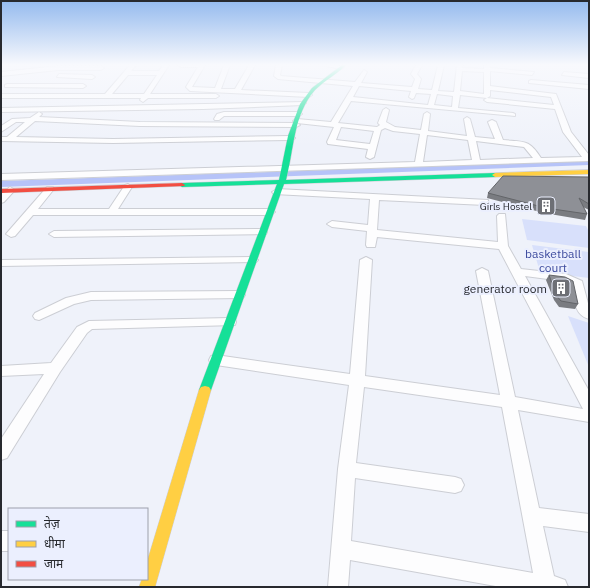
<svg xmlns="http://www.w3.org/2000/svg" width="590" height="588" viewBox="0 0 590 588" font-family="'IBM Plex Sans','Noto Sans Devanagari',sans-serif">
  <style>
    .green { fill: #d8e0fb }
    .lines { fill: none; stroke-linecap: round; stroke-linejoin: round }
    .canal { fill: #b6c3f8; fill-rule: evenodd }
    .street-casing { stroke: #ccced4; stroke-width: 2 }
    .fast-casing { stroke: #ccced4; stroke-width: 1 }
    .slow-casing { stroke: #ccced4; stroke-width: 1 }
    .jam-casing { stroke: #ccced4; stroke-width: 1 }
    .street { fill: #fdfdfe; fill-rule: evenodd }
    .fast { fill: #16e098; fill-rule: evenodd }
    .slow { fill: #ffcf43; fill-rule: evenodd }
    .jam { fill: #f24e42; fill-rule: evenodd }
    .wall { fill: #7a7c81 }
    .building { fill: #8e9096; stroke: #636569 }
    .labels { text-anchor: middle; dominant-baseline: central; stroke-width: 4; stroke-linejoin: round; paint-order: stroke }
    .far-poi-label { font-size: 10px; fill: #27292e; stroke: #ebeffe; text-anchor: end }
    .park-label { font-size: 12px; fill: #3d4b9e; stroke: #ebeffe }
    .poi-label { font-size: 12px; fill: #27292e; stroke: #ebeffe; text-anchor: end }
  </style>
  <rect width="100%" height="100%" fill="#eff2fa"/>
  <g class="green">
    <polygon points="522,219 586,226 589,232 589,248 527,240"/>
    <polygon points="532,245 589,252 589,278 540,272"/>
    <polygon points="568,316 589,323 589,367"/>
  </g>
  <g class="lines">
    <polygon class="canal" points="589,161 589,165 1,187 1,181"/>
    <g class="street-casing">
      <g id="street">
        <path d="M130,65H136L131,71H159L163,65H169L150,94H216L219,96L216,98H148L143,102L140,100L141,98H1V94H105ZM128,75H157L144,94H112Z"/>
        <polygon points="178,65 205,65 192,87 215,88 224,65 230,65 221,89 235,89 249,65 255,65 241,90 309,93 312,95 309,97 190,91 186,87 198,67 181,67"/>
        <path d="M276,65H282L280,75L281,76L355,82L364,70L367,72L361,83L412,87L415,79L411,74L416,65H422L417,74L421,79L418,89L432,90L438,65H444L438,91L454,92L457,65H463L462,68L484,69V65H490V68L534,72L532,75L490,71V86L556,94L571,132L589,155V161L1,180V174L415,162L420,134L393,131L385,128L381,130L374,157L370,159L366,157L368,149L328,144L327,142L334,127L297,123L300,125L296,127L140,126L35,121L16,137L113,139L291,136L295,138L291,140L113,143L1,141V137H7L25,122H16L1,132V126L12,119L30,118L39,112L42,114L39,117L140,122L296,123L293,121L297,119L331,122L353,86L278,79L274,76ZM462,71L484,72V94L460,91ZM359,86L411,91L409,97L412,99L414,98L416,93L431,94L428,105L353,97ZM490,90L551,97L554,105L487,98L484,100L487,102L555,109L563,132L582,157L541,158C529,139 524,142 503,140L496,122L492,120L488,122L495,139L475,137L470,119L467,117L464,119L467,136L428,131L430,114L427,112L424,114L421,130L395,127L386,122L389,110L386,108L383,110L378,123L380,125L377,127L338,123L351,101L515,116V114L513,113L458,108L460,95L487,98L490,96ZM437,94L453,96L452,107L434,105ZM341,127L374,131L370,144L336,140ZM427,135L468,140L472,160L423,162ZM476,141L524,147L533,158L480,160Z"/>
        <polygon points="322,65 336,65 344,67 341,69"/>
        <polygon points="58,66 101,66 104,68 101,70 58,70 1,76 1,72"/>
        <polygon points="564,72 589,74 589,78 562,75"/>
        <polygon points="59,74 92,75 95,77 92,79 57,77"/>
        <polygon points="531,80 589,85 589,89 529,83 529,81"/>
        <polygon points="7,84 83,84 86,86 83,88 5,87 5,85"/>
        <polygon points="305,102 306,103 303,105 203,109 1,112 1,108"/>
        <polygon points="224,112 299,112 302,114 299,116 224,116 219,120 215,120 214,119 217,114"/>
        <polygon points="128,184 132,187 118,209 270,209 275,212 270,215 33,215 15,236 11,237 6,234 47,187 53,187 54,189 38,209 109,209 125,185"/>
        <polygon points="10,187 15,190 4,202 1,203 1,194"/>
        <path d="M277,189L488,200V204L485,205L379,200L377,230L498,242L497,216L499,214H505L508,246L521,269L566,274L582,281L589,307V319C574,315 574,299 572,286L563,281L525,276L589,391V422L518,410L539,508L589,514V532L543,526L554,576L565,580L568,587H501L350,560L348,587H328L338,469L349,385L216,365L211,364L209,360L211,356L216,355L350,374L360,260L366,257L372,260L365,376L500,395L476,271L482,268L488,271L515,397L583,409L499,249L377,237L375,247H367L366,245L367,231L332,227L327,224L332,221L368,225L370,199L274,194L272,192ZM364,387L502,407L533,573L351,541L355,478L455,493L461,491L464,485L461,479L455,477L356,463Z"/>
        <polygon points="262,229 266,230 267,232 266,234 54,237 49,234 54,231"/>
        <polygon points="252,257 258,260 256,262 1,266 1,260"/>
        <polygon points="239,291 245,295 243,298 91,300 74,304 39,320 35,319 33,316 35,313 66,298 91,292"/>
        <polygon points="230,318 235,319 236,322 235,325 92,329 87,333 60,372 7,458 1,460 1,439 44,374 1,376 1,366 51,363 77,327 89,321"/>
        <rect x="1" y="531" width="8" height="20"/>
      </g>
    </g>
    <g class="fast-casing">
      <path id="fast" d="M342,65H346C337,74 324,81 315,90C293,115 294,150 286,180L495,173L498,175L495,177L284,184L211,390L209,393L205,394L201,393L199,390L277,184L182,187L179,185L182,183L279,180L288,136L300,104L312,88Z"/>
    </g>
    <g class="slow-casing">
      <g id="slow">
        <polygon points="589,170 589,174 495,177 492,175 495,173"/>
        <polygon points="205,386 209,387 211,390 155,587 139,587 142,579 147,579 147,562 199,390 201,387"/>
      </g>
    </g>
    <g class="jam-casing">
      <polygon id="jam" points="182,183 185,185 184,186 1,193 1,189"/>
    </g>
    <use href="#street" class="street"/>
    <use href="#fast" class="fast"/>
    <use href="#slow" class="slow"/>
    <use href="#jam" class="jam"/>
  </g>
  <g class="wall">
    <polygon points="589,177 589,210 583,207 587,214 585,220 544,213 487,198 488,193"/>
    <polygon points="549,275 578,304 575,309 559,307 554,300 546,280"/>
  </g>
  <g class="building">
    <polygon points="503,176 589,177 589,204 579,198 587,214 546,208 488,193"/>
    <polygon points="549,275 565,277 573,281 578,304 561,301 556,295"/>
  </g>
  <linearGradient id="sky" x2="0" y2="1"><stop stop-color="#94baee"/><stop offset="0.44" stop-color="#f8f9fd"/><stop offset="1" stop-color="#f8f9fd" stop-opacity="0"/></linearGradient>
  <rect width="590" height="147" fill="url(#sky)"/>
  <defs>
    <g id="building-square" transform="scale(1)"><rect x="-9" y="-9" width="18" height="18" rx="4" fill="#6d6f75" stroke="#ebeffe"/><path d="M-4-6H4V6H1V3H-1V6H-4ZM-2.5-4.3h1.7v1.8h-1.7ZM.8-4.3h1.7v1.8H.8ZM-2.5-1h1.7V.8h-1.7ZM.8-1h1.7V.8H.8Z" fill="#fff"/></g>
  </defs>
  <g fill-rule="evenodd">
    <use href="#building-square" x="546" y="206"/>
    <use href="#building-square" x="561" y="288"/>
  </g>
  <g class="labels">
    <g class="far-poi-label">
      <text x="532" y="206">Girls Hostel</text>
    </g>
    <g class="park-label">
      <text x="553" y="253">basketball<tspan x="553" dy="14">court</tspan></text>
    </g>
    <g class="poi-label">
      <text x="547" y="288">generator room</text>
    </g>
  </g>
  <rect width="590" height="588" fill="none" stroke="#27292e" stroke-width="4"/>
  <rect x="8" y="508" width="140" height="72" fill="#ebeffe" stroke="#9da0ab"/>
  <rect x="16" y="521" width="20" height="6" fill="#16e098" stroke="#9da0ab"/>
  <text x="44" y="528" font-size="12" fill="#27292e">तेज़</text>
  <rect x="16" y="541" width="20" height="6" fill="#ffcf43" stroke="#9da0ab"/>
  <text x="44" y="548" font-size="12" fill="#27292e">धीमा</text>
  <rect x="16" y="561" width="20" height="6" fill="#f24e42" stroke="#9da0ab"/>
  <text x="44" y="568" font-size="12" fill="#27292e">जाम</text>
</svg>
